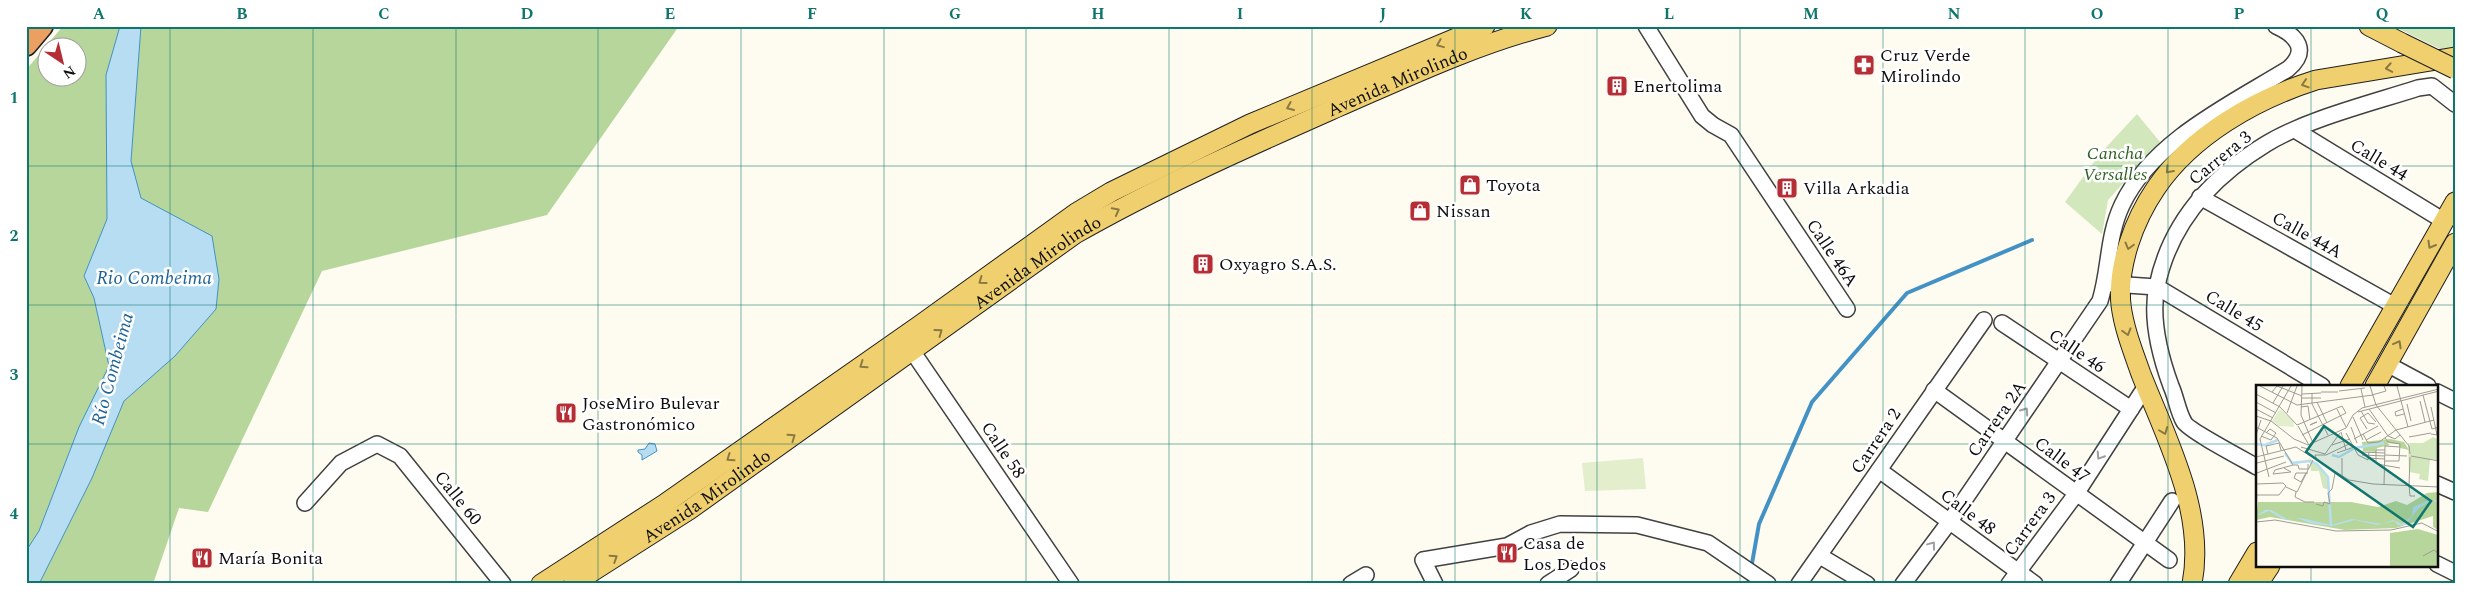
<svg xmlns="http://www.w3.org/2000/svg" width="2481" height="610" viewBox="0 0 2481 610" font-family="Spectral,serif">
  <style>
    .green { fill: #d2e7bb }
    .forest { fill: #b6d69b; fill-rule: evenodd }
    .pitch { fill: #e3eecc }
    .water { fill: #b7ddf2; stroke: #4392c5 }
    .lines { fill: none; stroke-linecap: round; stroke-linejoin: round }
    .stream { stroke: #4392c5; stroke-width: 4 }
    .minor-casing { stroke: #414141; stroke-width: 18 }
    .major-casing { stroke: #1f1f1f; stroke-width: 21 }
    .highway-casing { stroke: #1f1f1f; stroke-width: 24 }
    .minor { stroke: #fff; stroke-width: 15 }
    .major { stroke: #f0d06e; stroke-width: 19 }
    .highway { stroke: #eb9f61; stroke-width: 21 }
    .major-bridge-casing { stroke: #1f1f1f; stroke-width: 21; stroke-linecap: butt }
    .major-bridge { stroke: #f0d06e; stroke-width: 19 }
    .oneway { stroke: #8a7943 }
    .oneway2 { stroke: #9f9f9f }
    .grid { fill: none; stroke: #0f766e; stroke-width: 1; stroke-opacity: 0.55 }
    .labels { text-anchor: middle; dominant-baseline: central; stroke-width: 5; stroke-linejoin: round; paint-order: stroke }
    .poi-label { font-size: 18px; fill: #0e0e0e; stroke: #fff; text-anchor: start }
    .street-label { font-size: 18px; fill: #0e0e0e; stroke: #fff }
    .park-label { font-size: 18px; font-style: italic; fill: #306222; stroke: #fff }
    .water-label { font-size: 19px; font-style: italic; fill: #1e6498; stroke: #fff }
    .inset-river { fill: none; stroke: #b7ddf2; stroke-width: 2.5 }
    .inset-road { fill: none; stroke: #9e9c96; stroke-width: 1 }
    .view { fill: #0f766e; fill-opacity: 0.15; stroke: #0f766e; stroke-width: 2.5 }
    .inset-edge { fill: none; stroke: #0e0e0e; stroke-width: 2.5 }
    .neatline { fill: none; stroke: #0f766e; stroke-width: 2 }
    .grid-label { font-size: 16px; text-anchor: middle; font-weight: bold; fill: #0f766e }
  </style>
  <rect width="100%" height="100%" fill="#fefbf0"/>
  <g class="green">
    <polygon points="2393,26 2455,26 2455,47 2440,49"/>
    <polygon points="2137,114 2160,142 2108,200 2102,234 2065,202 2099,155"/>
  </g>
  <path class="forest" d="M63,26H679L547,215L322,271L208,512L179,508L153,584H26V70ZM48,48H78V78H48Z"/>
  <polygon class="pitch" points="1643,458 1646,489 1585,491 1582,463"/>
  <g class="water">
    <polygon points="120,26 141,26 131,161 141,198 212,236 219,279 216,309 175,356 124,401 92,478 39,584 26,584 26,551 39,531 79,427 109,366 94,298 84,276 107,219 106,75"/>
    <polygon points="649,443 655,444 657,451 642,460 642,455 638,452 638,450 645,449"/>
  </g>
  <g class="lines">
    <g class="stream">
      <polyline points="1751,569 1759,524 1812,402 1907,293 2032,240"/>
      <polyline points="1748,584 1750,575"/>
    </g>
    <g class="minor-casing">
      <g id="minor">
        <polyline points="1646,26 1702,116 1713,125 1731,135 1847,309"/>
        <polyline points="2295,130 2444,221"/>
        <polyline points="2200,197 2395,306"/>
        <polyline points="2112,284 2157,287 2322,386"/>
        <polyline points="2002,323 2131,409"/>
        <polyline points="906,342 1071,584"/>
        <polyline points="2387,364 2428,386"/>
        <polyline points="1934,390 2169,560"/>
        <polyline points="2437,392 2455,401"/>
        <path d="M2257,467C2245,460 2188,430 2184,422C2178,412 2176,397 2171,386C2160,356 2150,319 2157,286C2170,223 2212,177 2266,144C2307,119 2372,103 2418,88L2432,86L2455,104"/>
        <polyline points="1879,470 2035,584"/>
        <polyline points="2437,484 2455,492"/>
        <polyline points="305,503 341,463 377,444 400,456 503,584"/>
        <polyline points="1820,556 1867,584"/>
        <polyline points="2437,564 2455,573"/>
        <polyline points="1351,584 1366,575"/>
        <polyline points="1435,584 1423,560 1507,546 1531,533 1560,524 1637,525 1708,543 1768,584"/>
        <polyline points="1548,584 1571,569"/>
        <polyline points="1799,584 1984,320"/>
        <path d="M1903,584L1950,521L2100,301C2110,268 2107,237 2122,205C2152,141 2231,104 2288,69C2309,51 2298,36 2276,26"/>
        <polyline points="2009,584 2076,494 2146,386"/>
        <polyline points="2118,584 2172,501"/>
      </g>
    </g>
    <g class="major-casing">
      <g id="major">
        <polyline points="2369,26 2402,43"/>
        <polyline points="2350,386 2455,202"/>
        <polyline points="2375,386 2455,243"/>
        <polyline points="541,584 663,505 920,325 1076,213 1111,192 1250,124 1485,26"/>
        <path id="s1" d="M573,584L689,510L1075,234C1159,186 1250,146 1338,107C1407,77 1474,45 1547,26"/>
        <path d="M2192,584C2206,512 2166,438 2141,374C2133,351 2124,329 2121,305C2117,266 2134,220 2156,188C2192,135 2256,99 2316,80L2455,57"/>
        <polyline points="2238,584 2257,552"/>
        <polyline points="2258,584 2270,566"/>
      </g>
    </g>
    <g class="highway-casing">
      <polyline id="highway" points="26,45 42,26"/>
    </g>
    <use href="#minor" class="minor"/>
    <use href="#major" class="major"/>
    <use href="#highway" class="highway"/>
    <g class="major-bridge-casing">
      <polyline id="major-bridge" points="2402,43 2455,69"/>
    </g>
    <use href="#major-bridge" class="major-bridge"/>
  </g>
  <defs><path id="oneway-chevron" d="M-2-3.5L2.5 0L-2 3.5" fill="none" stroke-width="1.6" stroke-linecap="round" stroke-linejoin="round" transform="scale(1.25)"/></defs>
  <g class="oneway">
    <use href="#oneway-chevron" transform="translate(1440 44) rotate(158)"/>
    <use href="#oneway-chevron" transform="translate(2389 68) rotate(170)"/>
    <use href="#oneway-chevron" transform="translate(2305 84) rotate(162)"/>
    <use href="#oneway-chevron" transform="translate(1290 107) rotate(157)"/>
    <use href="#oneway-chevron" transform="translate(2169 170) rotate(132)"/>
    <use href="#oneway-chevron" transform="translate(1116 211) rotate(-28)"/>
    <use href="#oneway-chevron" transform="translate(2431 245) rotate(120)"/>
    <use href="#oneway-chevron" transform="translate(2129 246) rotate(105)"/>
    <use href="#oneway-chevron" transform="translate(982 281) rotate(144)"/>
    <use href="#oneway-chevron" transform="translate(939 332) rotate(-36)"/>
    <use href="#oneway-chevron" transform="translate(2127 332) rotate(74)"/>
    <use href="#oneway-chevron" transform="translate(2398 344) rotate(-61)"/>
    <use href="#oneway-chevron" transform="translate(863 365) rotate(145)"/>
    <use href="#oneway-chevron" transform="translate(2164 431) rotate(69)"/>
    <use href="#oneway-chevron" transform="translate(792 437) rotate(-35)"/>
    <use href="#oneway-chevron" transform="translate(730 458) rotate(145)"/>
    <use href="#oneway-chevron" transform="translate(614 558) rotate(-33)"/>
  </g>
  <g class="oneway2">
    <use href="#oneway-chevron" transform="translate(2025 411) rotate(-55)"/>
    <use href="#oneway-chevron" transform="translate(2100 456) rotate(123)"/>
    <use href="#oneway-chevron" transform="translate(1932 545) rotate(-53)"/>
  </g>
  <path class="grid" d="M170,26V584M313,26V584M456,26V584M598,26V584M741,26V584M884,26V584M1026,26V584M1169,26V584M1312,26V584M1455,26V584M1597,26V584M1740,26V584M1883,26V584M2025,26V584M2168,26V584M2311,26V386M26,166H2455M26,305H2455M26,444H2257M2437,444H2455M2311,566V584"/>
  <defs>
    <g id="pharmacy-square" transform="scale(1.125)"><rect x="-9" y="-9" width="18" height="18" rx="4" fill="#b62e35" stroke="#fff"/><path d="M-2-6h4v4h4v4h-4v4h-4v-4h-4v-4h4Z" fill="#fff"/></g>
    <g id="building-square" transform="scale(1.125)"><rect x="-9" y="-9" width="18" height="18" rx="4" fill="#b62e35" stroke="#fff"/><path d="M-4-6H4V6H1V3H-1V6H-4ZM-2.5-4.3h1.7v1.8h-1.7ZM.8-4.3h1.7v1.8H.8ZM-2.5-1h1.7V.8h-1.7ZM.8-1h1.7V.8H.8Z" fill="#fff"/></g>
    <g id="shop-square" transform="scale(1.125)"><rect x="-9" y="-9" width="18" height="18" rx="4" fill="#b62e35" stroke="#fff"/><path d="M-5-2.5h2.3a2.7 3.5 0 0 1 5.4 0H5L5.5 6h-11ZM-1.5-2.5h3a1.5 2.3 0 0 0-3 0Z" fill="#fff"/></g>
    <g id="restaurant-square" transform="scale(1.125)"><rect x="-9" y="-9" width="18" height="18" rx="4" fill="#b62e35" stroke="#fff"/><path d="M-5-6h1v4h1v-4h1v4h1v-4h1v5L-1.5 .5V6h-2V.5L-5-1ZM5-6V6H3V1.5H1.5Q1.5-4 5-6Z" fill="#fff"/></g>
  </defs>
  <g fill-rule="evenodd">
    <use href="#pharmacy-square" x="1864" y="65"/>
    <use href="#building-square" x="1617" y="86"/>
    <use href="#shop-square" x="1470" y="185"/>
    <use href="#building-square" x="1787" y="188"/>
    <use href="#shop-square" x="1420" y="211"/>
    <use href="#building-square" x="1203" y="264"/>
    <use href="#restaurant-square" x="566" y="413"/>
    <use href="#restaurant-square" x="1507" y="553"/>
    <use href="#restaurant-square" x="202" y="558"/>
  </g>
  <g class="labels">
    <g class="poi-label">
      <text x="1880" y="55">Cruz Verde<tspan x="1880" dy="21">Mirolindo</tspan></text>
      <text x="1633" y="86">Enertolima</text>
      <text x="1486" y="185">Toyota</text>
      <text x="1803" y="188">Villa Arkadia</text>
      <text x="1436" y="211">Nissan</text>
      <text x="1219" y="264">Oxyagro S.A.S.</text>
      <text x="582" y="403">JoseMiro Bulevar<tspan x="582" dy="21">Gastronómico</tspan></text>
      <text x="1523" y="543">Casa de<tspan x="1523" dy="21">Los Dedos</tspan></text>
      <text x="218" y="558">María Bonita</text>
    </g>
    <g class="street-label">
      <text stroke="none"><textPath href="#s1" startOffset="969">Avenida Mirolindo</textPath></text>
      <text transform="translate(2220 158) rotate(-39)">Carrera 3</text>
      <text transform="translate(2379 160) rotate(31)">Calle 44</text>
      <text transform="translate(2307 235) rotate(29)">Calle 44A</text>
      <text transform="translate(1832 253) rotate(56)">Calle 46A</text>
      <text stroke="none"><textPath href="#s1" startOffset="565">Avenida Mirolindo</textPath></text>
      <text transform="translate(2234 311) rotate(31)">Calle 45</text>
      <text transform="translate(2077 351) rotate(34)">Calle 46</text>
      <text transform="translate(1997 419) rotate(-55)">Carrera 2A</text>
      <text transform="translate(1876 441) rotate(-56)">Carrera 2</text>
      <text transform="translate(1003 450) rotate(56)">Calle 58</text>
      <text transform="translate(2062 460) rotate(37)">Calle 47</text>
      <text stroke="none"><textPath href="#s1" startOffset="160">Avenida Mirolindo</textPath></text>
      <text transform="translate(458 498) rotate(51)">Calle 60</text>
      <text transform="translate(1968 512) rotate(37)">Calle 48</text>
      <text transform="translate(2030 524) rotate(-54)">Carrera 3</text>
    </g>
    <g class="park-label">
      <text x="2115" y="153">Cancha<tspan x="2115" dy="21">Versalles</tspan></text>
    </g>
    <g class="water-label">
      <text x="154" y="278">Rio Combeima</text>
      <text transform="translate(113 369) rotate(-75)">Río Combeima</text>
    </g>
  </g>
  <g transform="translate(2256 385)">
    <rect width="182" height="182" fill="#fefbf0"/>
    <path d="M177,52L182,54V75L174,74L172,96L163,94L164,89L153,87L152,58H167ZM55,74L72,91L74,105L67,103L63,86H55L54,77L37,79Z" fill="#d2e7bb"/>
    <path d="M134,54L148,57L153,65L144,63L143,59L131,58L134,60L121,63L120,67L107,66L106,57ZM182,107V145L177,142V131L140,143L89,145L14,132L0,135L2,117H95L122,122L140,116L151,120L171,108ZM162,144L182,150V182H134V148Z" fill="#b6d69b"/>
    <path d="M24,24L37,36L38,42L23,41L16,36Z" fill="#e3eecc"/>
    <path d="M174,115H182V118L177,115L163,123L149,140H142L138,136L122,140L99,135L76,141L54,138L41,133L29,135L13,126L0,131L9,125H15L31,134L45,133L75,140L96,134L126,139L137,135L146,139L156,131L157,122Z" fill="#b7ddf2"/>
    <path class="inset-river" d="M0,59L9,60L22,55M29,68L36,78L53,76L61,79L72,92L75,141M76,70L83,72L99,63L128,58"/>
    <path class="inset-road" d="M4,1L41,20L117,10M46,1L45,30L57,58M114,1L120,20L153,61L154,69M141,1L152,42M105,4L109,22M83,6L109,3M16,7L21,1L46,11M65,7H82M56,8V19L72,50M0,9L24,22L41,40M46,9L65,8M116,10L130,6L128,1M167,10L176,44L183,42M46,13H65M164,16L169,37M0,17L20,28M61,17L71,38M17,18L27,1M151,19L155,36M45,22L52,21L54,35M175,22L181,50L175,49M0,24L17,33M81,24L90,42M113,24L132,51L139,54L144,50M147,24L139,27L140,31L148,29M105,26L112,38L119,39M102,27L183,6M31,28L41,1M0,31L15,36L38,54L52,60L90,43L97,30L106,23L183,4M97,32L107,55M61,37L54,40L58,38ZM41,40L86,21L90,28L46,50M42,41L53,60M0,42L21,53L28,65M95,42L101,58M111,44L104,33L112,28L120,37M85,47L90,65M90,48L102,70L112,75L113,67M107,49L112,58L123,57L140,45L178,35M0,50L5,35M5,51L15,55L20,48L14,44L11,47M153,52L175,48M98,54L122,41M110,55L125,47M76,60L94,54M45,62L69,69L84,48M28,65L37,80M106,67L129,68M81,68L98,62M12,69L10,61L23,58L25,65M106,70L129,71M129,70L151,71M155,71L183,76M0,72L40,62L93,95L117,99L183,102M86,73V92M112,73L129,74M0,75L1,78L28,71M61,75L59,70H70L93,59M120,76V65H129M129,76H143L144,59L132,57L129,53M121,79L144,83M28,83L35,87L17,89L19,85L37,80H42L43,84H52V79M0,85L1,88L30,77M50,88L45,97L38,93L40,88H52M13,92L4,54L35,1M0,99L27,98L30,101L23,110H0M128,100L129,61L144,62M153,100L154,111H159M153,100L154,72M30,102L41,107L57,75M40,107L39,112L49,117H58M60,119L67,121L68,117L74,119L72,108L76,104L79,88M0,137L19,135L80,146L135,145L166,138L183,147M167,171L178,165L183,169"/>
    <path class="view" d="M68,41L175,116L157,142L50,67Z"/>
    <rect width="182" height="182" class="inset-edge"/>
  </g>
  <rect width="2481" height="610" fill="none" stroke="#ffffff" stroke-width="55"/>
  <g transform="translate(62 62) rotate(145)"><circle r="24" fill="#ffffff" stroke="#9f9f9f"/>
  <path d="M0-4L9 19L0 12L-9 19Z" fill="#b62e35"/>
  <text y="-8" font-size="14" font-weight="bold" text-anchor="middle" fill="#0e0e0e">N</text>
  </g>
  <rect x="28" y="28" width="2426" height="554" class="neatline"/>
  <g class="grid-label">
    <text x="99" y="19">A</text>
    <text x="242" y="19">B</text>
    <text x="384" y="19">C</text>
    <text x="527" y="19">D</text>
    <text x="670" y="19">E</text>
    <text x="812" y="19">F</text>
    <text x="955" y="19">G</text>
    <text x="1098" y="19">H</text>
    <text x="1240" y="19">I</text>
    <text x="1383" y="19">J</text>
    <text x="1526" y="19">K</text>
    <text x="1669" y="19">L</text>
    <text x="1811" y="19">M</text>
    <text x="1954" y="19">N</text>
    <text x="2097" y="19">O</text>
    <text x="2239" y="19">P</text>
    <text x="2382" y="19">Q</text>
    <text x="14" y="103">1</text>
    <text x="14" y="241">2</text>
    <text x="14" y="380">3</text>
    <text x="14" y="519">4</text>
  </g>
</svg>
